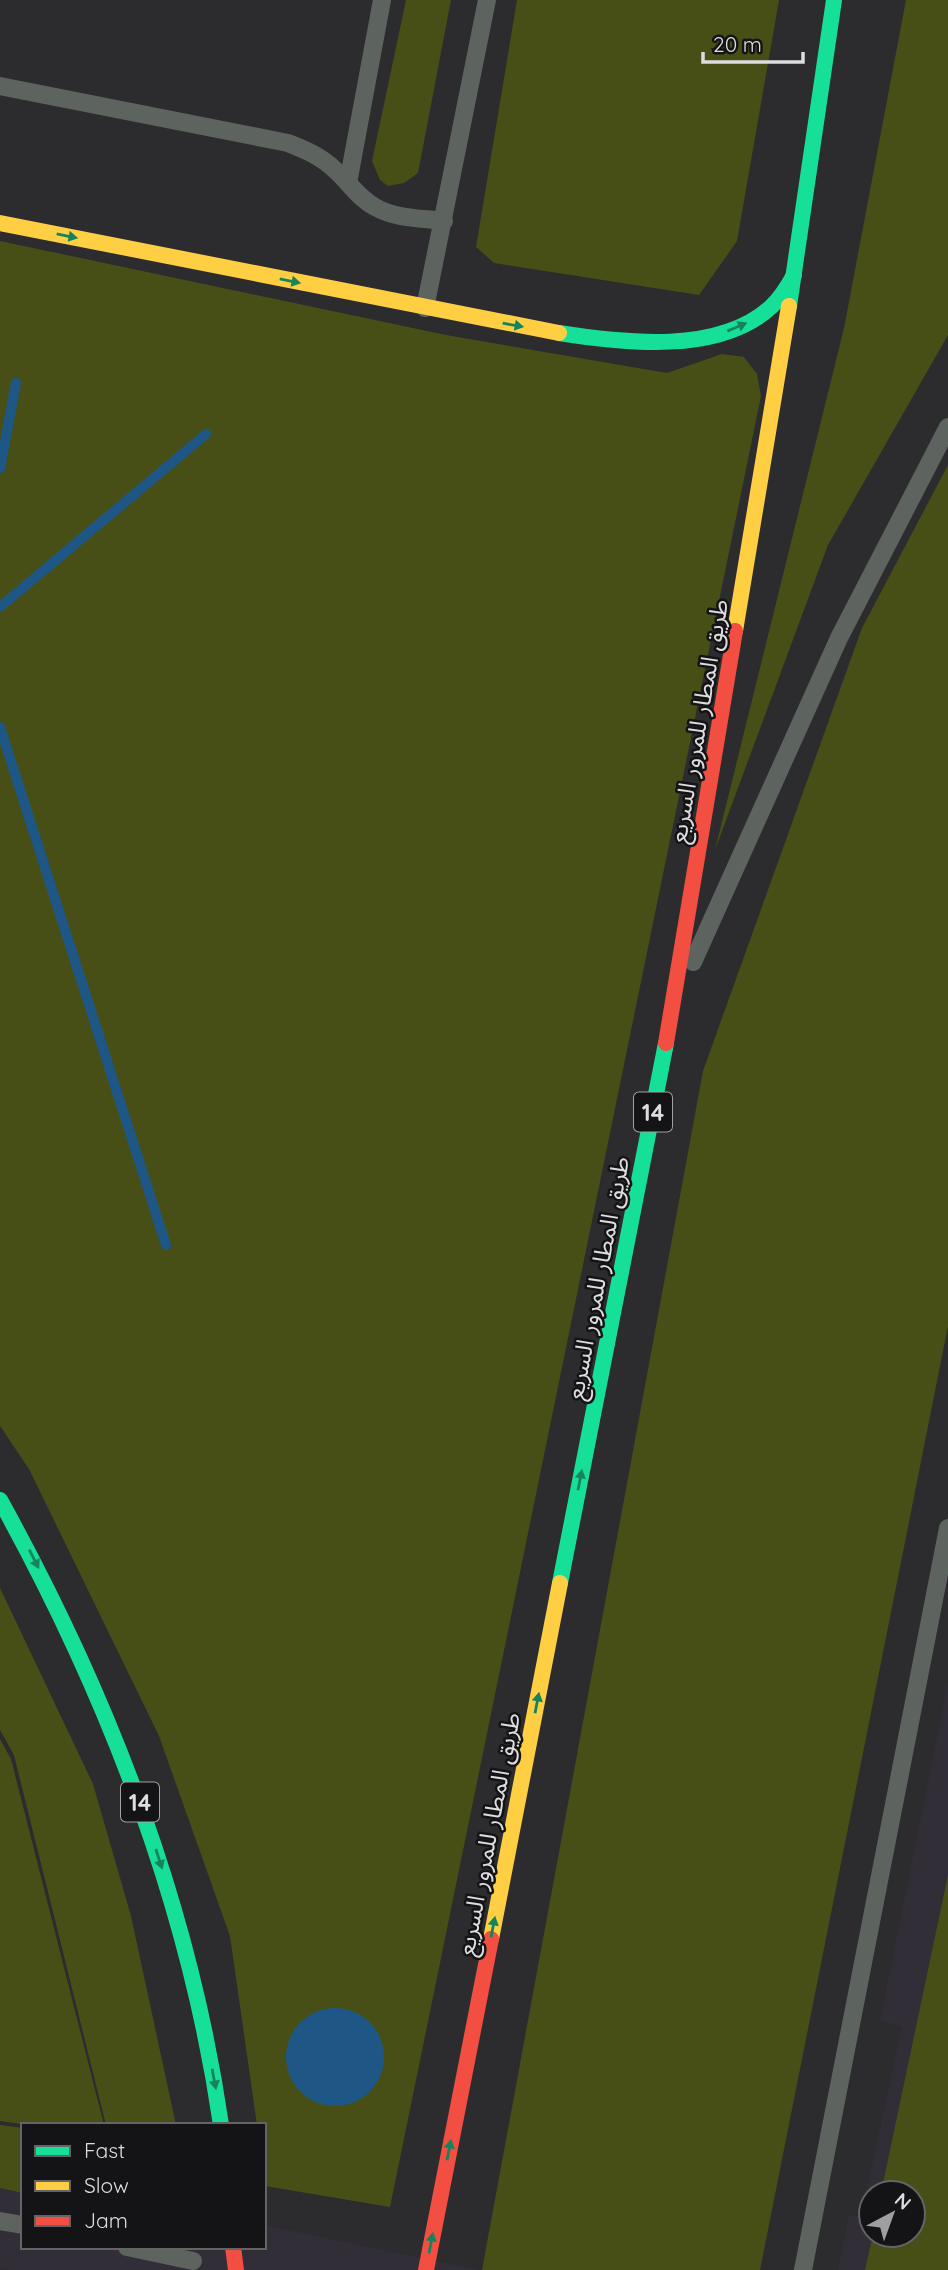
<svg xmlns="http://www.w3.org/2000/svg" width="948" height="2270" viewBox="0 0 948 2270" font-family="Quicksand,'Noto Sans Arabic',sans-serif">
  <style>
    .built { fill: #312e38; fill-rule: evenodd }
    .green { fill: #484f16 }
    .water { fill: #1e5786 }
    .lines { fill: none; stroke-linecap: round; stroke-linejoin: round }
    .stream { stroke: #1e5786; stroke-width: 10 }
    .lane { stroke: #5d635e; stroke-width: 18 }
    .fast { stroke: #16e098; stroke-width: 16 }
    .slow { stroke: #ffcf43; stroke-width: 16 }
    .jam { stroke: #f24e42; stroke-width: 16 }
    .jam-bridge { stroke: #f24e42; stroke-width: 16 }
    .oneway { fill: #15845d }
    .labels { text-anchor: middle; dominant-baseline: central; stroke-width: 5; stroke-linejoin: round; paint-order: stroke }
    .shield { fill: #141315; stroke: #a1a0a2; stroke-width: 2 }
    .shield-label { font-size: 23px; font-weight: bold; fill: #dddcdf }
    .street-label { font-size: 24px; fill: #dddcdf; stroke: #141315 }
  </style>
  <rect width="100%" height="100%" fill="#2c2b2e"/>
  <g class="built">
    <path d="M948,1682V2270H838L849,2215L861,2217L902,2026L880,2021ZM871,2193H913V2235H871Z"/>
    <polygon points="0,2169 23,2174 23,2247 264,2247 264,2225 478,2270 10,2270 0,2268"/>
  </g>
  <g class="green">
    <polygon points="406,0 451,0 418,173 404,183 388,186 380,180 372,161"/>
    <polygon points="517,0 779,0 737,241 699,295 494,263 476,247"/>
    <polygon points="906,0 948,0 948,335 828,545 715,850 844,328"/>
    <polygon points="0,241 446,335 667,373 722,354 744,357 757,374 761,396 390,2207 265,2186 264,2125 257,2125 230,1936 159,1736 29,1469 0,1426"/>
    <polygon points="948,465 948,1326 760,2270 482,2270 703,1071 862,628"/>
    <polygon points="0,1588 93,1784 131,1916 176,2125 106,2125 14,1755 0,1730"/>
    <polygon points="0,1739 11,1759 104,2125 27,2125 0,2121"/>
    <polygon points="948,1875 948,2270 865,2270 873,2235 913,2235 913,2193 881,2193"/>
    <polygon points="0,2125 23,2128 23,2193 0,2188"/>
  </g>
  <circle class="water" cx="335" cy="2057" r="49"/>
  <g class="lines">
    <g class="stream">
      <polyline points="0,468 16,383"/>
      <polyline points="0,607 206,434"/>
      <polyline points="0,727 166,1245"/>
    </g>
    <g class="lane">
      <path d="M0,86L288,143C306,150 322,157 335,170C349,182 358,198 375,207C396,219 421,218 444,221"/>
      <polyline points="348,183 382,0"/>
      <polyline points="425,308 487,0"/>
      <polyline points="693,962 839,638 948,427"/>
      <polyline points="0,2221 23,2225"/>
      <polyline points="127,2247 193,2261"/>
      <polyline points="803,2270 948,1528"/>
    </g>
    <g class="fast">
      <polyline points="789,306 834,0"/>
      <path d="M559,333C623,343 720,355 772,306C781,297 788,286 794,275"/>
      <path d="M0,1500C108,1695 189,1904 221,2125"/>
      <polyline points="560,1583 666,1043"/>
    </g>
    <g class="slow">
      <polyline points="0,223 559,333"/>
      <polyline points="735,631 789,306"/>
      <polyline points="491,1939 560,1583"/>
    </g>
    <g class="jam">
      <polyline points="666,1043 735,631"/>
      <polyline points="426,2270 491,1939"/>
    </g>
    <polyline class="jam-bridge" points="233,2247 236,2270"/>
  </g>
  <defs><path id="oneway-solid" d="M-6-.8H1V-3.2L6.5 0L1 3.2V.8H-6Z" transform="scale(1.75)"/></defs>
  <g class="oneway">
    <use href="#oneway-solid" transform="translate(67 236) rotate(11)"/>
    <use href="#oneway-solid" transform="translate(290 281) rotate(11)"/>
    <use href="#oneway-solid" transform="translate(513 325) rotate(10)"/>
    <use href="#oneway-solid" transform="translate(737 327) rotate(-23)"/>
    <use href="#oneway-solid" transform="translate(580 1480) rotate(-79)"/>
    <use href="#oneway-solid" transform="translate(34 1559) rotate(63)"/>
    <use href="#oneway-solid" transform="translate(537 1703) rotate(-79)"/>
    <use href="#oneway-solid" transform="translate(159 1859) rotate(72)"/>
    <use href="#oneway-solid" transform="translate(493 1927) rotate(-79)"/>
    <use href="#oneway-solid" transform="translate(214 2079) rotate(79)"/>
    <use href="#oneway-solid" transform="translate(449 2150) rotate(-79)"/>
    <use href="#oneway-solid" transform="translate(431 2243) rotate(-79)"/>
  </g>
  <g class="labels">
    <g class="shield">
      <rect x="634" y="1092.5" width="38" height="39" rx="5"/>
      <rect x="121" y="1782.5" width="38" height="39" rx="5"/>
    </g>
    <g class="shield-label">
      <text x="653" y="1112">14</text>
      <text x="140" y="1802">14</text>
    </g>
    <g class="street-label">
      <text transform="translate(698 721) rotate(-80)">طريق المطار للمرور السريع</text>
      <text transform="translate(597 1278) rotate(-79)">طريق المطار للمرور السريع</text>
      <text transform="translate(488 1834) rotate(-79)">طريق المطار للمرور السريع</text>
    </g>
  </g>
  <rect x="21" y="2123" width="245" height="126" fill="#141315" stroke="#646366" stroke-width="2"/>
  <rect x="35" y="2146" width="35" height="10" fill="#16e098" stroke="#646366" stroke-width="2"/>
  <text x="84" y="2158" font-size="21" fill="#dddcdf">Fast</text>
  <rect x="35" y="2181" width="35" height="10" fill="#ffcf43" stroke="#646366" stroke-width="2"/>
  <text x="84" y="2193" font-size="21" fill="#dddcdf">Slow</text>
  <rect x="35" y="2216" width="35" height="10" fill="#f24e42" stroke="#646366" stroke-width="2"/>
  <text x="84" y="2228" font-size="21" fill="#dddcdf">Jam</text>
  <g transform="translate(892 2214) rotate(41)"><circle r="33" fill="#141315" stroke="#646366" stroke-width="2"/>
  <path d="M0-5L12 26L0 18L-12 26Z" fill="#9f9ea1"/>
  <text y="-10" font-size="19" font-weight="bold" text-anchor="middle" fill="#dddcdf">N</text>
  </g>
  <path d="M703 52v10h100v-10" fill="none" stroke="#dddcdf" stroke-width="3.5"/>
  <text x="713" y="52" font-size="21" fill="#dddcdf" stroke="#141315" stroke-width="5" paint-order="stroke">20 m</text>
</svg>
